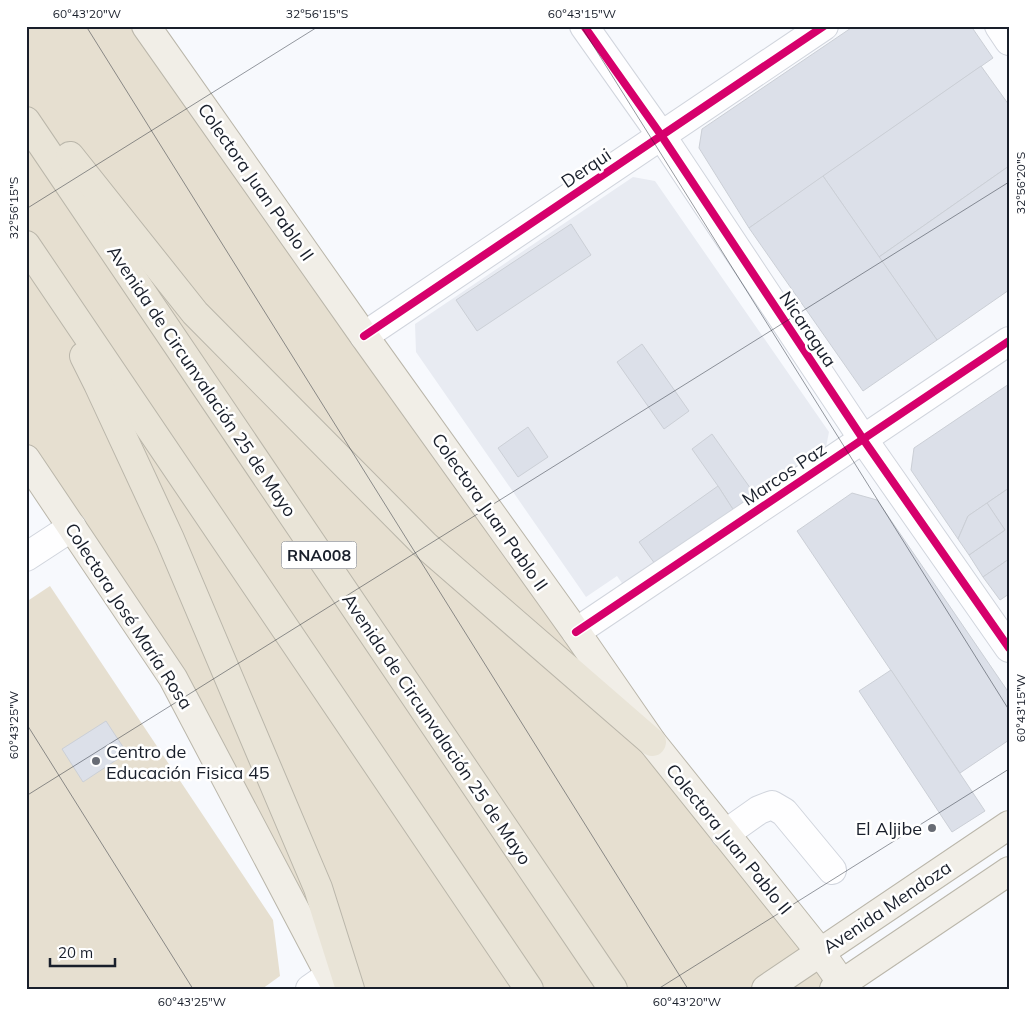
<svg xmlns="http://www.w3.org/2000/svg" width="1035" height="1015" viewBox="0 0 1035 1015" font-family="Mulish,sans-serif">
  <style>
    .built { fill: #e8ebf2 }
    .green { fill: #e6dfd0 }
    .building { fill: #dce0e9; stroke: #cbcfd6 }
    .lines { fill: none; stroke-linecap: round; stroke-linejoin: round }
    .minor-casing { stroke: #d1d5dd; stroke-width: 30 }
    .major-casing { stroke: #bab6aa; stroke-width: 30 }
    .highway-casing { stroke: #bab6aa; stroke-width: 30 }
    .minor { stroke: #fefeff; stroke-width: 28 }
    .major { stroke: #f1eee7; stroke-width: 28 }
    .highway { stroke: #e9e4d7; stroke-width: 28 }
    .cycleway-casing { stroke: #fff; stroke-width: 11 }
    .cycleway { stroke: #d6006c; stroke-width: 8 }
    .ticks { fill: none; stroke: #191f2b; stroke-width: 1; stroke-opacity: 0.45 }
    .poi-dot { fill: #676b74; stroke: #fff; stroke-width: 2 }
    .labels { text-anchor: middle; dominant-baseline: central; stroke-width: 5; stroke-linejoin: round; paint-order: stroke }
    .shield { fill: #fff; stroke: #5e626b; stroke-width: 1 }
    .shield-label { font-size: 16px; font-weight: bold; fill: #191f2b }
    .street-label { font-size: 18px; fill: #191f2b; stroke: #fff }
    .poi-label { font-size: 18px; fill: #191f2b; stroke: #fff; text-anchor: start }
    .neatline { fill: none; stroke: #191f2b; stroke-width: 2 }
    .ticks-label { font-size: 12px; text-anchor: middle; fill: #191f2b }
  </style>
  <rect width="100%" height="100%" fill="#f7f9fd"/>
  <polygon class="built" points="633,177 655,181 829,432 825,452 626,589 617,576 586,597 416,352 415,324"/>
  <g class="green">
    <polygon points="26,26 146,26 846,989 337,989 173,678 26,459"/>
    <polygon points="50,586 273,920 280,976 262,989 26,989 26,602"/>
  </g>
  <g class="building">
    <polygon points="854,26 971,26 993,58 749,228 699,148 702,129"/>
    <polygon points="981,66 1009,105 1009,166 879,257 823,176"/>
    <polygon points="1009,166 1009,290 937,340 879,257"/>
    <polygon points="823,176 937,340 863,391 749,228"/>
    <polygon points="571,224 591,255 477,331 456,300"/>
    <polygon points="642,344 689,411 664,429 617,362"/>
    <polygon points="1009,384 1009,488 968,516 958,539 911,470 914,448"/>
    <polygon points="528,427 548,457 518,477 498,448"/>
    <polygon points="712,434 758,499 736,514 718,486 692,449"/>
    <polygon points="718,486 736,514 658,568 639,542"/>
    <polygon points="1009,488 1009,559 983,577 969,555 1005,530 987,503"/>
    <polygon points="852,493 877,500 1009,693 1009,740 960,773 797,531"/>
    <polygon points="987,503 1005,530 969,555 958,539 968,516"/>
    <polygon points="1009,559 1009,594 1000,600 983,577"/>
    <polygon points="891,670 985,811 952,832 859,691"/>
    <polygon points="106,721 127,753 83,782 62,749"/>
  </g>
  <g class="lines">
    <g class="minor-casing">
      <g id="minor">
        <polyline points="584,26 661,135 863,439 1009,648"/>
        <polyline points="999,26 1009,41"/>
        <polyline points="364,336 824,26"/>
        <polyline points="26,557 72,527"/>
        <polyline points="576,632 1009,341"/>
        <polyline points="725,834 759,810 772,805 784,812 832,870"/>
        <polyline points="310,989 330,975"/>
      </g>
    </g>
    <g class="major-casing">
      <g id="major">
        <polyline points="146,26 364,336 576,632 652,742 820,952 846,989"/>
        <polyline points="26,459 173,678 337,989"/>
        <polyline points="766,989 1009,825"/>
        <polyline points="834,989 1009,871"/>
      </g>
    </g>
    <g class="highway-casing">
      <g id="highway">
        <polyline points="26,121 613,989"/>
        <polyline points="70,156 195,313 425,545 652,742"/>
        <polyline points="26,245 529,989"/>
        <polyline points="84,356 98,384 170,539 318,888 350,989"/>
      </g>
    </g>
    <use href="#minor" class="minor"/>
    <use href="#major" class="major"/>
    <use href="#highway" class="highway"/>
    <g class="cycleway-casing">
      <g id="cycleway">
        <polyline points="584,26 661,135 863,439 1009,648"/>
        <polyline points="364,336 824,26"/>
        <polyline points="576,632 1009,341"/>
      </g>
    </g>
    <use href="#cycleway" class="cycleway"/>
  </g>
  <path class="ticks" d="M86,26L688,989M581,26L1009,710M26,209L319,26M26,723L193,989M26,796L1009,182M658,989L1009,769"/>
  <g class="poi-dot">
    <circle cx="96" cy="761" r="5"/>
    <circle cx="932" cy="828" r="5"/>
  </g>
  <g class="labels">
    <rect class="shield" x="281.5" y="541.5" width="75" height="27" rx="4"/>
    <g class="shield-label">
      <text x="319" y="555">RNA008</text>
    </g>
    <g class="street-label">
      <text transform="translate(586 168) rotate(-34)">Derqui</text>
      <text transform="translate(256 182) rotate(55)">Colectora Juan Pablo II</text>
      <text transform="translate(808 329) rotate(56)">Nicaragua</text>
      <text transform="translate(202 381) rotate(56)">Avenida de Circunvalación 25 de Mayo</text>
      <text transform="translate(784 474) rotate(-34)">Marcos Paz</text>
      <text transform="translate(490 512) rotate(55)">Colectora Juan Pablo II</text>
      <text transform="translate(129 616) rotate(57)">Colectora José María Rosa</text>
      <text transform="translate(437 729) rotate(56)">Avenida de Circunvalación 25 de Mayo</text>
      <text transform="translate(729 839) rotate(51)">Colectora Juan Pablo II</text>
      <text transform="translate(887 907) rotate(-34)">Avenida Mendoza</text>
    </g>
    <g class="poi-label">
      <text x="106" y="751">Centro de<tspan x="106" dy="21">Educación Fisica 45</tspan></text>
      <text x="922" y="828" text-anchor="end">El Aljibe</text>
    </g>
  </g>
  <rect width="1035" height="1015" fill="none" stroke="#ffffff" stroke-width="55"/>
  <path d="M50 958v8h65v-8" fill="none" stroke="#191f2b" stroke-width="2.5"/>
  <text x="58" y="958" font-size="15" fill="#191f2b" stroke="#ffffff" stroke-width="4" paint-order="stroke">20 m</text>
  <rect x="28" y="28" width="980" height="960" class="neatline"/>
  <g class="ticks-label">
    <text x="87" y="18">60°43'20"W</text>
    <text x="317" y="18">32°56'15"S</text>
    <text x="582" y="18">60°43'15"W</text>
    <text transform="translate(1021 183) rotate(-90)" y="4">32°56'20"S</text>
    <text transform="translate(14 208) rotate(-90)" y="4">32°56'15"S</text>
    <text transform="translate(1021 708) rotate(-90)" y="4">60°43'15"W</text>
    <text transform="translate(14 725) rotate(-90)" y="4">60°43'25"W</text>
    <text x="192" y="1006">60°43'25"W</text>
    <text x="687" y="1006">60°43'20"W</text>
  </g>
</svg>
